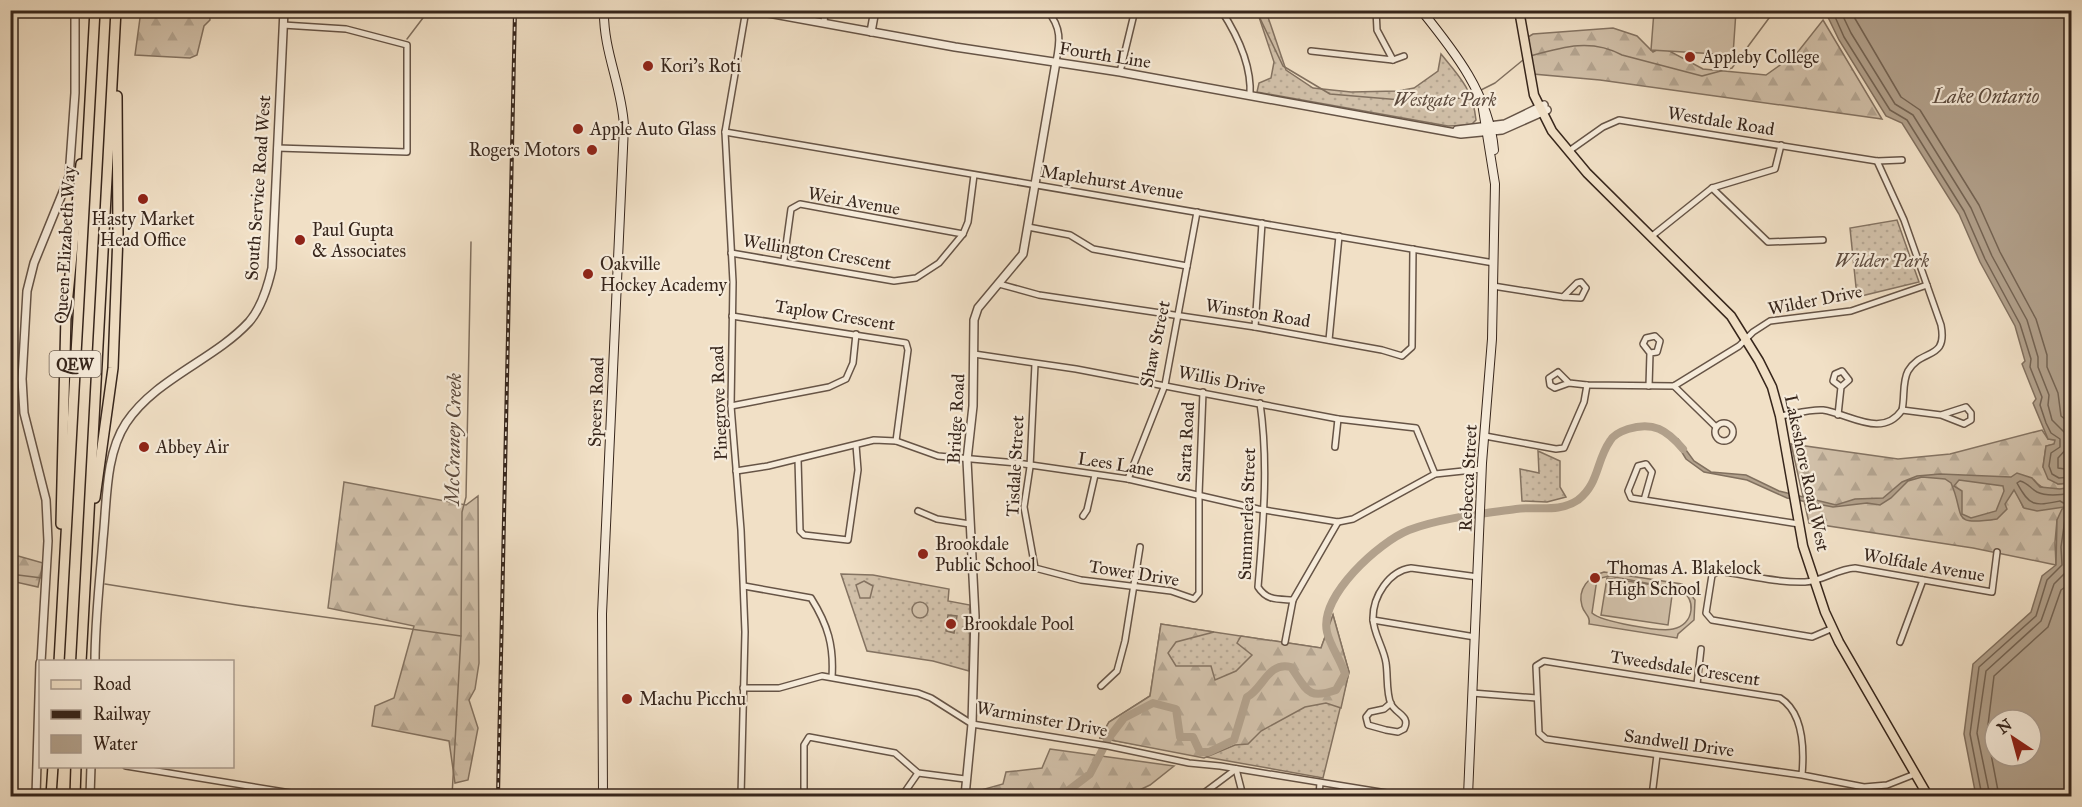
<svg xmlns="http://www.w3.org/2000/svg" width="2082" height="807" viewBox="0 0 2082 807" font-family="'IM FELL Great Primer',serif">
  <style>
    .grass { fill: url(#grass-dots); stroke: #847362; stroke-width: 1.5 }
    .forest { fill: url(#forest-firs); stroke: #847362; stroke-width: 1.5 }
    .garden { fill: #d1c0a9; stroke: #847362; stroke-width: 1.5; fill-rule: evenodd }
    .water { fill: #b2a18c; stroke: #81705f; stroke-width: 1.5; fill-rule: evenodd }
    .lines { fill: none; stroke-linecap: round; stroke-linejoin: round }
    .shore { stroke: #746454; stroke-width: 1.5 }
    .stream { stroke: #81705f; stroke-width: 1.5 }
    .river { stroke: #b2a18c; stroke-width: 8 }
    .minor-casing { stroke: #665446; stroke-width: 8 }
    .tertiary-casing { stroke: #665446; stroke-width: 10 }
    .secondary-casing { stroke: #37261c; stroke-width: 10 }
    .primary-casing { stroke: #37261c; stroke-width: 11 }
    .motorway-casing { stroke: #37261c; stroke-width: 12 }
    .minor { stroke: #f6ebda; stroke-width: 5 }
    .tertiary { stroke: #f6ebda; stroke-width: 7 }
    .secondary { stroke: #f6ebda; stroke-width: 8 }
    .primary { stroke: #f1e0c6; stroke-width: 8 }
    .motorway { stroke: #f1e0c6; stroke-width: 9 }
    .rail-casing { stroke: #37261c; stroke-width: 4 }
    .rail { stroke: #f6ebda; stroke-width: 1.5; stroke-dasharray: 4.5; stroke-linecap: butt }
    .poi-dot { fill: #8f2418; stroke: #f6ebda; stroke-width: 2 }
    .labels { text-anchor: middle; dominant-baseline: central; stroke-width: 4.5; stroke-linejoin: round; paint-order: stroke }
    .shield { fill: #f6ebda; stroke: #706155; stroke-width: 1.5 }
    .shield-label { font-size: 16px; font-weight: bold; fill: #37261c }
    .street-label { font-size: 18px; fill: #37261c; stroke: #f6ebda }
    .poi-label { font-size: 18px; fill: #37261c; stroke: #f6ebda; text-anchor: start }
    .park-label { font-size: 18px; font-style: italic; fill: #5e4c3f; stroke: #f6ebda }
    .water-label { font-size: 20px; font-style: italic; fill: #5c4b3e; stroke: #f6ebda }
  </style>
  <defs>
    <pattern id="grass-dots" width="8" height="8" patternUnits="userSpaceOnUse" patternTransform="scale(1.5)"><rect width="8" height="8" fill="#d1c0a9"/><path d="M2 2h.1M6 6h.1" fill="none" stroke="#b4a591" stroke-width="1.8" stroke-linecap="round"/></pattern>
    <pattern id="forest-firs" width="22" height="20" patternUnits="userSpaceOnUse" patternTransform="scale(1.5)"><rect width="22" height="20" fill="#d1c0a9"/><path d="M5 1l3.5 6h-7zM16 11l3.5 6h-7z" fill="#b4a591"/></pattern>
  </defs>
  <rect width="100%" height="100%" fill="#f1e0c6"/>
  <filter id="stains"><feTurbulence type="fractalNoise" baseFrequency=".00333" numOctaves="4"/><feColorMatrix values="0 0 0 0 .2 0 0 0 0 .09 0 0 0 0 .02 0 0 0 .5 -.17"/></filter>
  <radialGradient id="worn" r=".72"><stop offset=".6" stop-color="#630" stop-opacity="0"/><stop offset="1" stop-color="#630" stop-opacity=".3"/></radialGradient>
  <g class="grass">
    <path d="M1257,11H1263L1268,17L1286,70L1313,88L1351,92L1398,91L1414,88L1438,71L1441,54C1460,77 1473,90 1476,120L1471,125L1448,126L1257,92L1259,83L1271,78L1274,62Z"/>
    <polygon points="1897,220 1919,282 1857,297 1850,228"/>
    <polygon points="1538,451 1560,461 1560,487 1566,497 1547,502 1522,501 1520,469 1539,473"/>
    <polygon points="841,574 873,575 949,589 948,601 970,605 969,671 933,661 867,651"/>
    <polygon points="1333,615 1349,672 1323,778 1100,738 1109,722 1150,696 1161,624 1321,648"/>
  </g>
  <g class="forest">
    <polygon points="145,11 209,11 210,20 204,26 197,55 190,58 135,55 140,18"/>
    <polygon points="1823,20 1882,119 1600,80 1533,74 1528,37 1533,34 1613,28 1637,36 1653,52 1662,47 1703,69 1766,75 1797,53"/>
    <path d="M2042,430L2048,439L2055,440V444L2046,446L2043,467L2058,484L2071,483V487C2056,491 2044,493 2034,480H2027L2015,488L2023,507L2034,502L2044,506H2071L2057,520L2055,542L2056,565L1973,548L1809,523L1791,444L1898,459L1950,454Z"/>
    <polygon points="344,482 466,505 478,496 479,663 475,689 469,700 478,728 468,780 455,783 449,741 372,726 375,706 394,698 414,626 328,608"/>
    <polygon points="11,554 43,563 38,587 11,581"/>
    <polygon points="1333,615 1349,672 1341,708 1326,703 1305,707 1261,731 1248,744 1235,745 1204,758 1100,738 1109,722 1150,696 1161,624 1214,632 1176,642 1168,653 1176,666 1211,666 1215,680 1236,671 1252,655 1237,643 1241,636 1321,648"/>
    <polygon points="1050,749 1174,766 1150,785 1127,796 975,796 974,792 1003,784 1006,772 1042,768"/>
  </g>
  <g class="garden">
    <polygon points="1654,11 1736,11 1733,55 1651,50"/>
    <path d="M1604,572L1682,584L1695,600L1694,620L1678,634L1677,638L1589,624C1591,616 1584,614 1582,606C1577,589 1589,576 1604,572ZM1609,576L1682,590C1688,596 1692,601 1691,610C1690,620 1683,627 1673,629C1660,632 1602,622 1592,613L1597,579Z"/>
    <polygon points="1607,578 1673,588 1668,625 1601,615"/>
    <polygon points="864,581 873,586 870,598 860,598 856,585"/>
    <circle cx="920" cy="610" r="8"/>
  </g>
  <g class="water">
    <polygon points="1825,11 2071,11 2071,483 2058,484 2048,479 2043,467 2046,446 2054,444 2055,440 2048,439 2033,403 2036,399 2022,364 2025,361 2015,326 1980,262 1959,214 1902,123 1886,116 1839,40"/>
    <path d="M1678,439L1694,461L1711,472L1746,475L1779,491L1836,505L1855,499L1883,498L1902,482L1917,476L1940,474L2011,477L2017,473L2032,478L2040,487L2060,489L2071,487V796H1976L1964,734L1973,664L2031,612L2042,576L2056,565L2057,520L2062,509L2071,506L2037,511L2024,508L2014,490L2005,504L2007,509L1997,519C1949,526 1966,517 1951,483L1945,479L1922,477L1908,481L1891,498L1880,505L1867,503L1833,507L1787,498L1747,480L1704,472L1686,459L1675,441ZM1959,480L2003,486L2004,491L1996,511L1971,518L1962,514V491L1954,486ZM1995,720H2031V756H1995Z"/>
    <polygon points="948,615 957,616 954,633 946,631"/>
  </g>
  <g class="lines">
    <g class="shore">
      <polyline points="1832,10 1844,37 1890,110 1907,120 1964,211 1985,259 2020,324 2031,359 2030,367 2042,397 2040,405 2046,423 2051,433 2060,439 2060,447 2051,453 2049,466 2052,474 2059,478 2072,477"/>
      <polyline points="1840,10 1851,33 1895,104 1913,115 1971,208 1992,256 2027,320 2038,357 2038,367 2049,395 2048,405 2052,420 2068,436 2068,447 2058,458 2058,468 2072,470"/>
      <polyline points="1850,10 1901,97 1920,110 1979,205 2000,252 2036,319 2047,355 2047,367 2058,393 2061,416 2072,425"/>
      <path d="M1982,796L1970,734L1979,667L2036,616L2047,580L2062,565L2061,547L2067,505L2060,501C2034,506 2030,507 2017,483L2020,481C2028,483 2030,488 2037,492C2047,497 2061,495 2072,493"/>
      <polyline points="1990,796 1977,733 1986,671 2041,621 2054,584 2069,569 2072,521"/>
      <polyline points="1999,796 1987,733 1994,676 2048,627 2061,590 2072,582"/>
    </g>
    <g class="stream">
      <polyline points="1256,10 1283,66 1330,94 1413,101 1464,98 1474,94"/>
      <polyline points="407,39 429,10"/>
      <path d="M1530,56C1562,47 1591,38 1622,55L1702,76L1732,68L1775,10"/>
      <polyline points="1481,90 1495,83 1523,60"/>
      <polyline points="10,574 42,578"/>
      <polyline points="105,584 237,605 461,636 452,796"/>
      <polyline points="461,636 462,512 466,497 471,242"/>
    </g>
    <path class="river" d="M1061,796L1090,774L1108,739L1124,718L1153,703L1176,709L1180,737H1193L1200,752H1209L1234,740L1247,697C1263,689 1268,661 1291,667C1307,690 1307,700 1336,690L1345,674C1341,660 1330,646 1327,632C1319,596 1379,542 1409,530C1441,518 1481,514 1516,509C1537,506 1559,513 1578,500C1599,484 1596,461 1610,441C1613,435 1622,431 1628,429C1653,421 1667,430 1683,449"/>
    <g class="minor-casing">
      <g id="minor">
        <path d="M1047,10C1062,28 1060,41 1056,62"/>
        <path d="M1221,10C1238,36 1252,66 1250,96"/>
        <polyline points="1376,10 1377,30 1393,60"/>
        <polyline points="824,23 825,10"/>
        <polyline points="1311,51 1393,60 1404,56"/>
        <polyline points="1120,72 1135,10"/>
        <polyline points="725,132 1494,263"/>
        <polyline points="277,148 407,152 407,45 346,29 283,25"/>
        <polyline points="1569,151 1603,127 1619,120 1877,161 1902,160"/>
        <polyline points="1712,188 1768,242 1823,240"/>
        <polyline points="1028,227 1070,235 1093,249 1187,266"/>
        <polyline points="1652,236 1712,188 1775,169 1781,145"/>
        <polyline points="731,253 894,281 916,278 939,263 963,234 968,222 974,175"/>
        <polyline points="784,260 791,209 800,204 963,234"/>
        <polyline points="999,284 1039,295 1255,327 1382,350 1402,356 1412,347 1413,249"/>
        <polyline points="1493,286 1563,297 1581,298 1586,288 1581,282 1577,283 1563,297"/>
        <polyline points="732,316 906,343 908,350 896,441"/>
        <polyline points="1255,327 1262,223"/>
        <polyline points="1329,340 1339,236"/>
        <polyline points="974,354 1076,369 1338,419 1416,428 1435,474"/>
        <polyline points="1035,364 1030,467 1024,507 1035,568 1081,580 1171,591 1194,599 1199,593 1199,494 1203,392"/>
        <polyline points="1569,383 1558,372 1549,378 1550,385 1555,388 1569,383 1587,385 1674,386 1739,346 1753,332 1770,321 1851,311 1927,285"/>
        <polyline points="1649,386 1650,353 1643,344 1646,338 1655,336 1660,341 1657,352 1650,353"/>
        <polyline points="1674,386 1716,427"/>
        <path d="M1260,403C1269,465 1263,525 1258,587C1267,601 1278,599 1293,600"/>
        <polyline points="731,406 829,387 846,379 853,363 856,334"/>
        <polyline points="1902,410 1941,415 1964,424 1971,420 1971,413 1966,407 1941,415"/>
        <polyline points="1838,415 1841,387 1849,380 1842,371 1835,374 1833,381 1841,387"/>
        <path d="M1780,416C1794,414 1810,409 1823,410C1850,414 1882,439 1902,410C1905,397 1902,382 1908,371C1921,348 1948,361 1941,325L1904,220L1877,161"/>
        <circle cx="1724" cy="432" r="9"/>
        <polyline points="1485,436 1556,449 1564,448 1584,402 1587,385"/>
        <polyline points="1335,447 1338,419"/>
        <polyline points="798,459 800,531 804,535 848,540 858,470 856,445"/>
        <polyline points="736,471 768,466 874,440 896,441 938,456 1017,463 1128,479 1258,509 1338,522 1353,519 1435,474 1482,469"/>
        <polyline points="1128,479 1165,385 1197,212"/>
        <polyline points="1644,500 1652,472 1646,464 1638,466 1628,491 1631,498 1644,500 1799,524"/>
        <polyline points="918,511 937,519 970,524"/>
        <polyline points="1083,516 1087,510 1095,475"/>
        <path d="M744,586L811,598C828,625 834,646 832,677"/>
        <polyline points="1373,620 1475,637"/>
        <path d="M1833,628L1812,637L1712,620L1706,613L1712,575L1719,571C1747,575 1777,583 1805,582C1823,581 1837,569 1855,568L1992,592L1997,552"/>
        <polyline points="1285,642 1293,600 1338,522"/>
        <polyline points="1900,642 1923,580"/>
        <polyline points="1697,684 1701,649"/>
        <polyline points="1101,686 1117,671 1125,641 1140,547"/>
        <polyline points="743,688 779,688 822,676 918,693 931,698 972,724 1108,746 1189,763 1220,766 1405,796"/>
        <polyline points="1472,693 1537,698"/>
        <path d="M1391,703L1384,709L1370,712L1366,717L1368,725L1386,730L1398,732L1404,729C1411,716 1396,714 1391,704C1386,693 1388,675 1386,663C1384,648 1373,633 1373,618C1373,596 1389,571 1411,568L1478,577"/>
        <polyline points="126,766 309,796"/>
        <polyline points="1236,769 1243,796"/>
        <path d="M1802,775C1804,752 1804,713 1780,698L1544,661L1536,666L1539,733L1546,739L1802,775L1864,787L1887,785L1915,774"/>
        <polyline points="741,796 745,632 741,530 731,406 733,282 725,132 746,10"/>
        <polyline points="804,796 804,745 809,737 895,753 918,773 965,779"/>
        <polyline points="902,796 918,773"/>
        <polyline points="1200,796 1236,769"/>
        <polyline points="1319,796 1320,783"/>
        <polyline points="1652,796 1657,755"/>
      </g>
    </g>
    <g class="tertiary-casing">
      <g id="tertiary">
        <polyline points="751,10 955,47 1120,72 1461,134 1502,130 1547,110"/>
        <polyline points="871,32 875,10"/>
        <polyline points="1457,130 1505,124 1544,105"/>
        <polyline points="41,662 48,541 46,500 24,413 22,379 27,291 34,263 69,177 75,93 75,10"/>
        <path d="M95,662C95,620 100,580 103,539C107,501 105,455 126,423C156,378 214,360 249,322C262,307 268,286 272,268L284,10"/>
        <polyline points="36,796 40,663"/>
        <polyline points="90,796 91,766"/>
        <polyline points="965,796 972,724 975,616 967,460 973,406 974,320 978,308 1023,254 1056,62"/>
      </g>
    </g>
    <g class="secondary-casing">
      <g id="secondary">
        <path d="M1421,10C1455,52 1489,95 1494,150"/>
        <path d="M603,796L602,614L624,126C622,86 603,51 604,10"/>
        <polyline points="1468,796 1482,463 1492,339 1495,184 1482,103"/>
      </g>
    </g>
    <g class="primary-casing">
      <polyline id="primary" points="1519,10 1534,95 1552,131 1587,173 1731,316 1759,361 1772,387 1780,416 1803,546 1825,612 1839,642 1928,796"/>
    </g>
    <g class="motorway-casing">
      <g id="motorway">
        <polyline points="95,498 113,368 118,234 117,96"/>
        <polyline points="61,524 66,315 81,164"/>
        <polyline points="59,662 95,10"/>
        <polyline points="81,662 116,10"/>
        <polyline points="51,796 53,766"/>
        <polyline points="75,796 76,766"/>
      </g>
    </g>
    <use href="#minor" class="minor"/>
    <use href="#tertiary" class="tertiary"/>
    <use href="#secondary" class="secondary"/>
    <use href="#primary" class="primary"/>
    <use href="#motorway" class="motorway"/>
    <g class="rail-casing">
      <polyline id="rail" points="498,796 515,10"/>
    </g>
    <use href="#rail" class="rail"/>
  </g>
  <g class="poi-dot">
    <circle cx="1690" cy="57" r="6"/>
    <circle cx="648" cy="66" r="6"/>
    <circle cx="578" cy="129" r="6"/>
    <circle cx="592" cy="150" r="6"/>
    <circle cx="143" cy="199" r="6"/>
    <circle cx="300" cy="240" r="6"/>
    <circle cx="588" cy="274" r="6"/>
    <circle cx="144" cy="447" r="6"/>
    <circle cx="923" cy="554" r="6"/>
    <circle cx="1595" cy="578" r="6"/>
    <circle cx="951" cy="624" r="6"/>
    <circle cx="627" cy="699" r="6"/>
  </g>
  <g class="labels">
    <rect class="shield" x="49.5" y="351" width="51" height="26" rx="4.5"/>
    <g class="shield-label">
      <text x="75" y="364">QEW</text>
    </g>
    <g class="street-label">
      <text transform="translate(1105 55) rotate(9)">Fourth Line</text>
      <text transform="translate(1721 121) rotate(9)">Westdale Road</text>
      <text transform="translate(1112 182) rotate(9)">Maplehurst Avenue</text>
      <text transform="translate(258 188) rotate(-86)">South Service Road West</text>
      <text transform="translate(854 201) rotate(10)">Weir Avenue</text>
      <text transform="translate(65 245) rotate(-87)">Queen Elizabeth Way</text>
      <text transform="translate(817 252) rotate(9)">Wellington Crescent</text>
      <text transform="translate(1815 300) rotate(-11)">Wilder Drive</text>
      <text transform="translate(1258 313) rotate(9)">Winston Road</text>
      <text transform="translate(835 315) rotate(9)">Taplow Crescent</text>
      <text transform="translate(1155 344) rotate(-78)">Shaw Street</text>
      <text transform="translate(1222 380) rotate(11)">Willis Drive</text>
      <text transform="translate(596 402) rotate(-88)">Speers Road</text>
      <text transform="translate(719 403) rotate(-92)">Pinegrove Road</text>
      <text transform="translate(956 419) rotate(-87)">Bridge Road</text>
      <text transform="translate(1186 442) rotate(-87)">Sarta Road</text>
      <text transform="translate(1116 464) rotate(9)">Lees Lane</text>
      <text transform="translate(1015 466) rotate(-87)">Tisdale Street</text>
      <text transform="translate(1807 473) rotate(78)">Lakeshore Road West</text>
      <text transform="translate(1468 478) rotate(-87)">Rebecca Street</text>
      <text transform="translate(1247 514) rotate(-88)">Summerlea Street</text>
      <text transform="translate(1924 565) rotate(10)">Wolfdale Avenue</text>
      <text transform="translate(1134 573) rotate(9)">Tower Drive</text>
      <text transform="translate(1685 668) rotate(9)">Tweedsdale Crescent</text>
      <text transform="translate(1042 719) rotate(10)">Warminster Drive</text>
      <text transform="translate(1679 743) rotate(8)">Sandwell Drive</text>
    </g>
    <g class="poi-label">
      <text x="1702" y="57">Appleby College</text>
      <text x="660" y="66">Kori's Roti</text>
      <text x="590" y="129">Apple Auto Glass</text>
      <text x="580" y="150" text-anchor="end">Rogers Motors</text>
      <text x="143" y="219" text-anchor="middle">Hasty Market<tspan x="143" dy="21">Head Office</tspan></text>
      <text x="312" y="230">Paul Gupta<tspan x="312" dy="21">&amp; Associates</tspan></text>
      <text x="600" y="264">Oakville<tspan x="600" dy="21">Hockey Academy</tspan></text>
      <text x="156" y="447">Abbey Air</text>
      <text x="935" y="544">Brookdale<tspan x="935" dy="21">Public School</tspan></text>
      <text x="1607" y="568">Thomas A. Blakelock<tspan x="1607" dy="21">High School</tspan></text>
      <text x="963" y="624">Brookdale Pool</text>
      <text x="639" y="699">Machu Picchu</text>
    </g>
    <g class="park-label">
      <text x="1445" y="100">Westgate Park</text>
      <text x="1882" y="261">Wilder Park</text>
    </g>
    <g class="water-label">
      <text x="1986" y="96">Lake Ontario</text>
      <text transform="translate(453 439) rotate(-89)">McCraney Creek</text>
    </g>
  </g>
  <rect width="2082" height="807" fill="none" stroke="#f1e0c6" stroke-width="36"/>
  <rect x="12" y="12" width="2058" height="783" fill="none" stroke="#37261c" stroke-width="3"/>
  <rect x="18" y="18" width="2046" height="771" fill="none" stroke="#37261c" stroke-width="1.5"/>
  <rect x="39" y="660" width="195" height="108" fill="#f6ebda" stroke="#aa9c8e" stroke-width="1.5"/>
  <rect x="51" y="680" width="30" height="9" fill="#f1e0c6" stroke="#aa9c8e" stroke-width="1.5"/>
  <text x="93" y="690" font-size="18" fill="#37261c">Road</text>
  <rect x="51" y="710" width="30" height="9" fill="#37261c" stroke="#aa9c8e" stroke-width="1.5"/>
  <text x="93" y="720" font-size="18" fill="#37261c">Railway</text>
  <rect x="51" y="735" width="30" height="18" fill="#b2a18c" stroke="#aa9c8e" stroke-width="1.5"/>
  <text x="93" y="750" font-size="18" fill="#37261c">Water</text>
  <g transform="translate(2013 738) rotate(324)"><circle r="28" fill="#f6ebda" stroke="#aa9c8e" stroke-width="1.5"/>
  <path d="M0-4.5L10 22L0 15L-10 22Z" fill="#8f2418"/>
  <text y="-9" font-size="16" font-weight="bold" text-anchor="middle" fill="#37261c">N</text>
  </g>
  <rect width="100%" height="100%" filter="url(#stains)"/>
  <rect width="100%" height="100%" fill="url(#worn)"/>
</svg>
